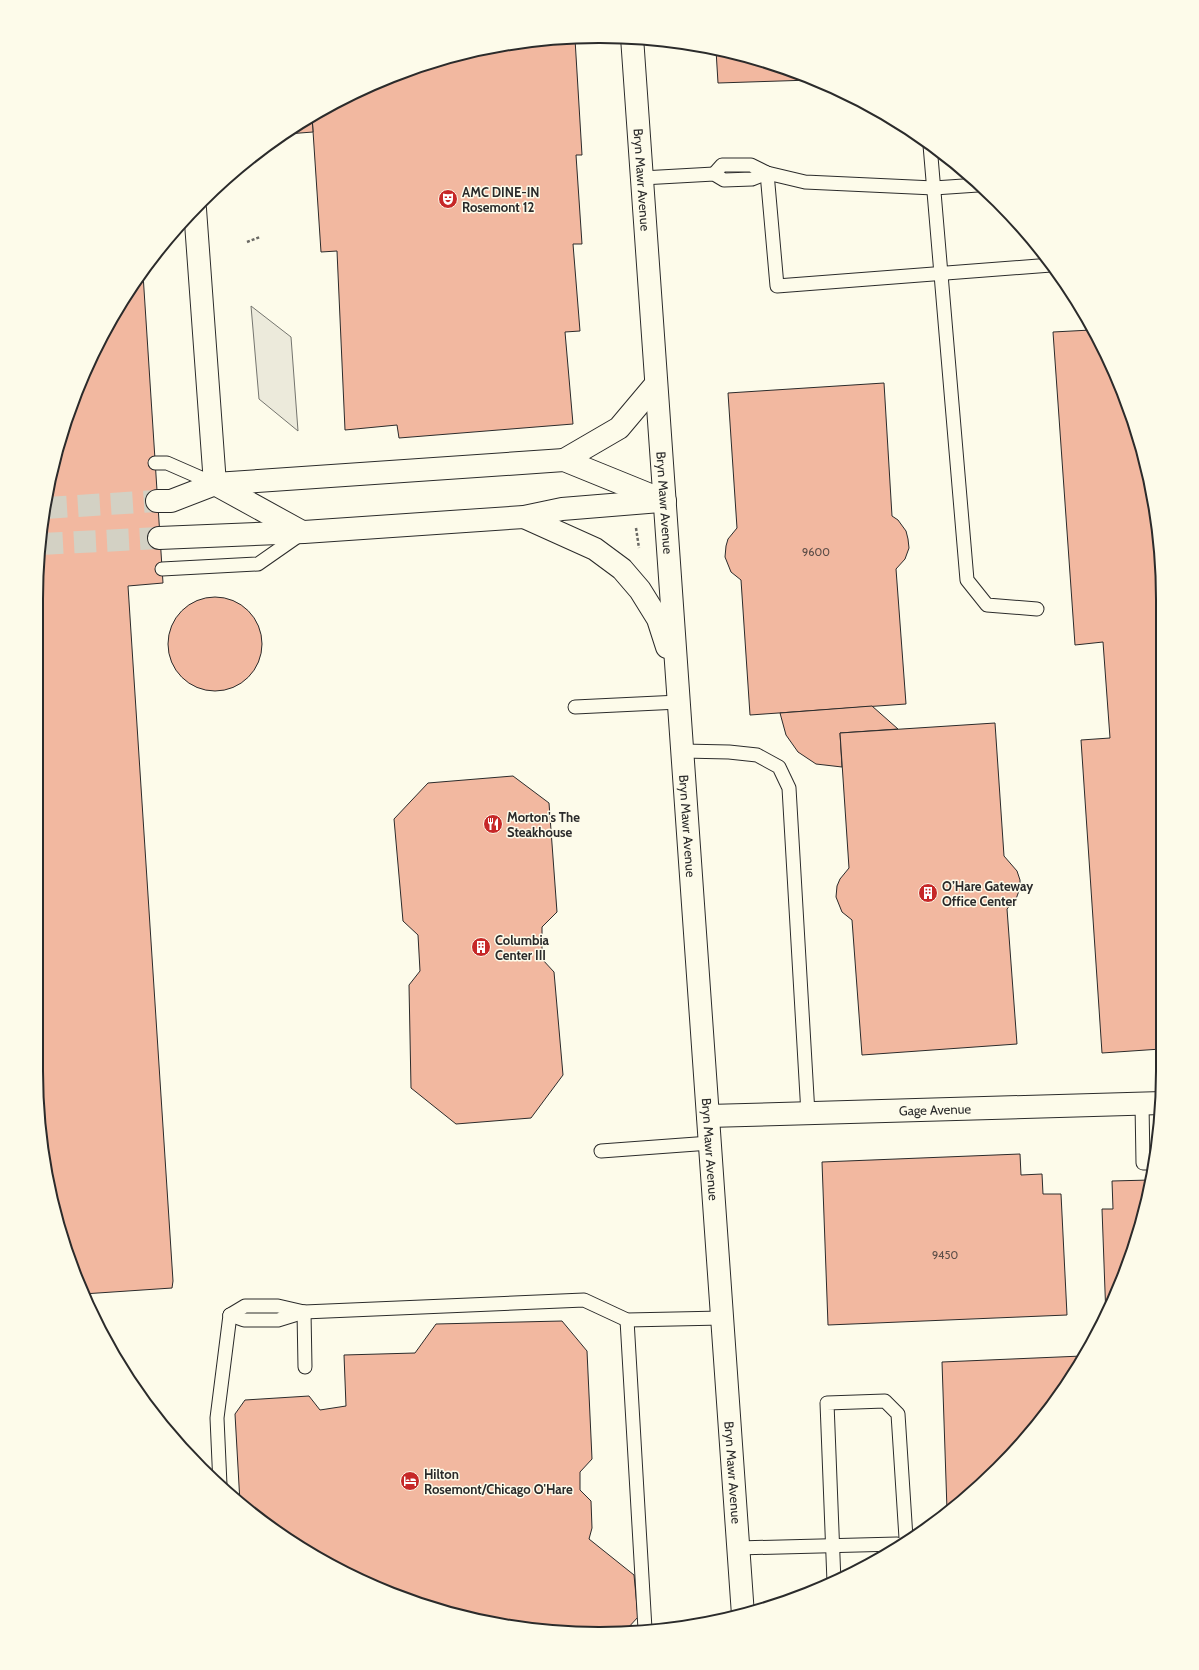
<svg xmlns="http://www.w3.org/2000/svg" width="1199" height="1670" viewBox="0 0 1199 1670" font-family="Cabin,sans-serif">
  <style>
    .parking { fill: #eceadb; stroke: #74746e }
    .building { fill: #f2b8a0; stroke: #2b2b2b }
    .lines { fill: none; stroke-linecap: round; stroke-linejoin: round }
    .minor-tunnel { stroke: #d3d1c4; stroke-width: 22; stroke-dasharray: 22 11; stroke-linecap: butt }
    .service-casing { stroke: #2b2b2b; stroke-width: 15 }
    .minor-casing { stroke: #2b2b2b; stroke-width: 24 }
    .path { stroke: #6a6964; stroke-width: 2.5; stroke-dasharray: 3 2; stroke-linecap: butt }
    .service { stroke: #fdfbea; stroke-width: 13 }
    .minor { stroke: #fdfbea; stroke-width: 22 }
    .labels { text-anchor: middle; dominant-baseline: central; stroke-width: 3; stroke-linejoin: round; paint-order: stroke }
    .number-label { font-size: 11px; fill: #5d4e48 }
    .street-label { font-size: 13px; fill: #2b2b2b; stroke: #fdfbea }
    .poi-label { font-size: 13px; font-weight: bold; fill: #2b2b2b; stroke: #fdfbea; text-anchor: start }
    .rim { fill: none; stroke: #2b2b2b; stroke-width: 2 }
  </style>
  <rect width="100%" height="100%" fill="#fdfbea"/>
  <polygon class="parking" points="251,306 291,337 298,431 259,399"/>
  <g class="building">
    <polygon points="575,39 582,155 576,155 582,244 573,244 580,331 565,332 573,424 399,438 397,425 345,430 337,251 321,252 312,116 318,111 419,66 526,41"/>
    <polygon points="716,50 746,55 811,80 718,83"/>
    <polygon points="312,116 313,132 287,134"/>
    <polygon points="143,274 163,583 128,586 173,1281 172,1288 83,1294 79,1286 55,1217 36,1070 36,599 47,489 79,384 112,318"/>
    <polygon points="1091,330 1120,384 1158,526 1161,1049 1102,1053 1081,740 1110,738 1103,642 1075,645 1053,332"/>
    <polygon points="884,383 892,516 898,520 906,531 908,539 909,548 905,559 896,569 906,704 750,715 741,580 731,572 725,557 726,546 728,539 737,528 728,393"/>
    <circle cx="215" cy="644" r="47"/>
    <polygon points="872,706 898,729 840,733 842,767 816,764 798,752 786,735 780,713"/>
    <polygon points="995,723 1004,856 1017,871 1020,880 1020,888 1016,899 1007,909 1017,1044 862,1055 852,920 842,912 836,897 837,886 840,879 849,868 840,733"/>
    <polygon points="513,776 549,803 557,912 542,927 542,959 554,972 563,1075 531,1118 456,1124 411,1088 409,985 420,971 418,935 403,921 394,819 428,783"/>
    <polygon points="1020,1154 1021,1175 1042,1174 1043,1194 1061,1194 1067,1315 828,1325 822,1162"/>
    <polygon points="1150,1180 1144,1217 1106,1318 1102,1209 1113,1209 1112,1181"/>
    <polygon points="562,1321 587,1351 592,1459 580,1472 580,1490 591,1501 592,1528 589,1539 634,1575 638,1617 627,1629 526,1629 453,1615 350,1576 240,1503 235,1414 245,1400 309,1396 320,1410 346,1406 344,1355 415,1353 436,1324"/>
    <polygon points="1082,1356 1046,1414 971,1494 947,1510 942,1362"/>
  </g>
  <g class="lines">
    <g class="minor-tunnel">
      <polyline points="45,508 157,501"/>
      <polyline points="41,544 159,538"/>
    </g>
    <g class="service-casing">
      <g id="service">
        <polyline points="930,145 967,580 987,605 1037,609"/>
        <polyline points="767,173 777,286 1051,265"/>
        <polyline points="714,174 722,165 751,165 767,173 805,182 934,188 978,185"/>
        <polyline points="642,178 714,174 724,180 752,179 767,173"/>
        <polyline points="155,463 167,463 215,484"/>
        <polyline points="162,569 258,564 301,534"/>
        <polyline points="575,707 679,702"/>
        <polyline points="683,751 729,752 757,755 779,767 789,788 808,1114"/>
        <polyline points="1142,1104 1143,1163 1153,1163"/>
        <polyline points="601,1151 710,1143"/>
        <polyline points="304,1312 305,1367"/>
        <polyline points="230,1315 244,1320 278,1320 304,1312 584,1300 627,1320 722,1318"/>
        <polyline points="230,1315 245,1306 278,1306 304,1312"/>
        <polyline points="627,1320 645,1629"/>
        <polyline points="220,1485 217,1418 230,1315"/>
        <polyline points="738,1548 897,1544"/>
        <polyline points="834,1582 827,1403 885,1401 898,1414 906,1538"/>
      </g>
    </g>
    <g class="minor-casing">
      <g id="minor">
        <path id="s1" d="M632,37L743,1615"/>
        <polyline points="195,209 215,484"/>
        <polyline points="564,460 619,428 656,384"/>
        <polyline points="215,484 302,532"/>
        <polyline points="157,501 171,501 215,484 564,460 665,501"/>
        <polyline points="524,517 595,549 622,569 640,590 658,619 667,647"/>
        <polyline points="159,538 304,532 524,517 562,509 660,501"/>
        <path id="s2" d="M708,1116L1162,1103"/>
      </g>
    </g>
    <g class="path">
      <polyline points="247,242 260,237"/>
      <polyline points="636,528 639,548"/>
    </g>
    <use href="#service" class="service"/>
    <use href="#minor" class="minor"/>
  </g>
  <defs>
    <g id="theatre-disc" transform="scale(1)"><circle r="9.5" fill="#c62828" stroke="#fdfbea"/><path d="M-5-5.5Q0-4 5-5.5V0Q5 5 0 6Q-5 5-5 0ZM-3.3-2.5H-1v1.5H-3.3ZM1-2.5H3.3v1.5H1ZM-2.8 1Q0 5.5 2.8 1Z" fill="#fff"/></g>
    <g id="restaurant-disc" transform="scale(1)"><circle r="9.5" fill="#c62828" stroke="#fdfbea"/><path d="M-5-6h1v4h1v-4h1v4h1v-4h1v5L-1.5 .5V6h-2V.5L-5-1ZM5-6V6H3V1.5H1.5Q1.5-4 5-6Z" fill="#fff"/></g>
    <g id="building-disc" transform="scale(1)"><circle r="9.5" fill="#c62828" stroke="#fdfbea"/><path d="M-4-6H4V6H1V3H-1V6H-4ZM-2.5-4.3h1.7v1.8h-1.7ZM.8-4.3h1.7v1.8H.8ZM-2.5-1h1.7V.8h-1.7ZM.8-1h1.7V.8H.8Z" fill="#fff"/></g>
    <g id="hotel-disc" transform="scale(1)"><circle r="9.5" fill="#c62828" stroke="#fdfbea"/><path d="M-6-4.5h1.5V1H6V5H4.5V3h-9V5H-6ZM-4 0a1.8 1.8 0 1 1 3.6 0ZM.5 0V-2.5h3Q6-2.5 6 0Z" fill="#fff"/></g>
  </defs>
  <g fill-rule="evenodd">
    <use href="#theatre-disc" x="448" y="199"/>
    <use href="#restaurant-disc" x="493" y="824"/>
    <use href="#building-disc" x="928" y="893"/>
    <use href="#building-disc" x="481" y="947"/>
    <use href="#hotel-disc" x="410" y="1481"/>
  </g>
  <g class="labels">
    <g class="number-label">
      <text x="816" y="552">9600</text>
      <text x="945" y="1255">9450</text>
    </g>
    <g class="street-label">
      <text stroke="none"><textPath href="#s1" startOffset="143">Bryn Mawr Avenue</textPath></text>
      <text stroke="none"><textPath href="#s1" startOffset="467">Bryn Mawr Avenue</textPath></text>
      <text stroke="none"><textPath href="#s1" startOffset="791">Bryn Mawr Avenue</textPath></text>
      <text stroke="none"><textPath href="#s2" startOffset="227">Gage Avenue</textPath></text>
      <text stroke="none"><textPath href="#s1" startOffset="1115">Bryn Mawr Avenue</textPath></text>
      <text stroke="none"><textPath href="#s1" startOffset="1439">Bryn Mawr Avenue</textPath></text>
    </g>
    <g class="poi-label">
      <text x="462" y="192">AMC DINE-IN<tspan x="462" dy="15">Rosemont 12</tspan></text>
      <text x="507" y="817">Morton's The<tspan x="507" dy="15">Steakhouse</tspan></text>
      <text x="942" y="886">O’Hare Gateway<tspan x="942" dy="15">Office Center</tspan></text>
      <text x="495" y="940">Columbia<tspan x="495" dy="15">Center III</tspan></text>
      <text x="424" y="1474">Hilton<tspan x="424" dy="15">Rosemont/Chicago O'Hare</tspan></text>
    </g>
  </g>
  <path d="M0 0H1199V1670H0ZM599 43H600A556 556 0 0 1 1156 599V1071A556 556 0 0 1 600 1627H599A556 556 0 0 1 43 1071V599A556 556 0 0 1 599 43Z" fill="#fdfbea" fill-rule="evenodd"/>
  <path class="rim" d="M599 43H600A556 556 0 0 1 1156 599V1071A556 556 0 0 1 600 1627H599A556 556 0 0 1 43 1071V599A556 556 0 0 1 599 43Z"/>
</svg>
